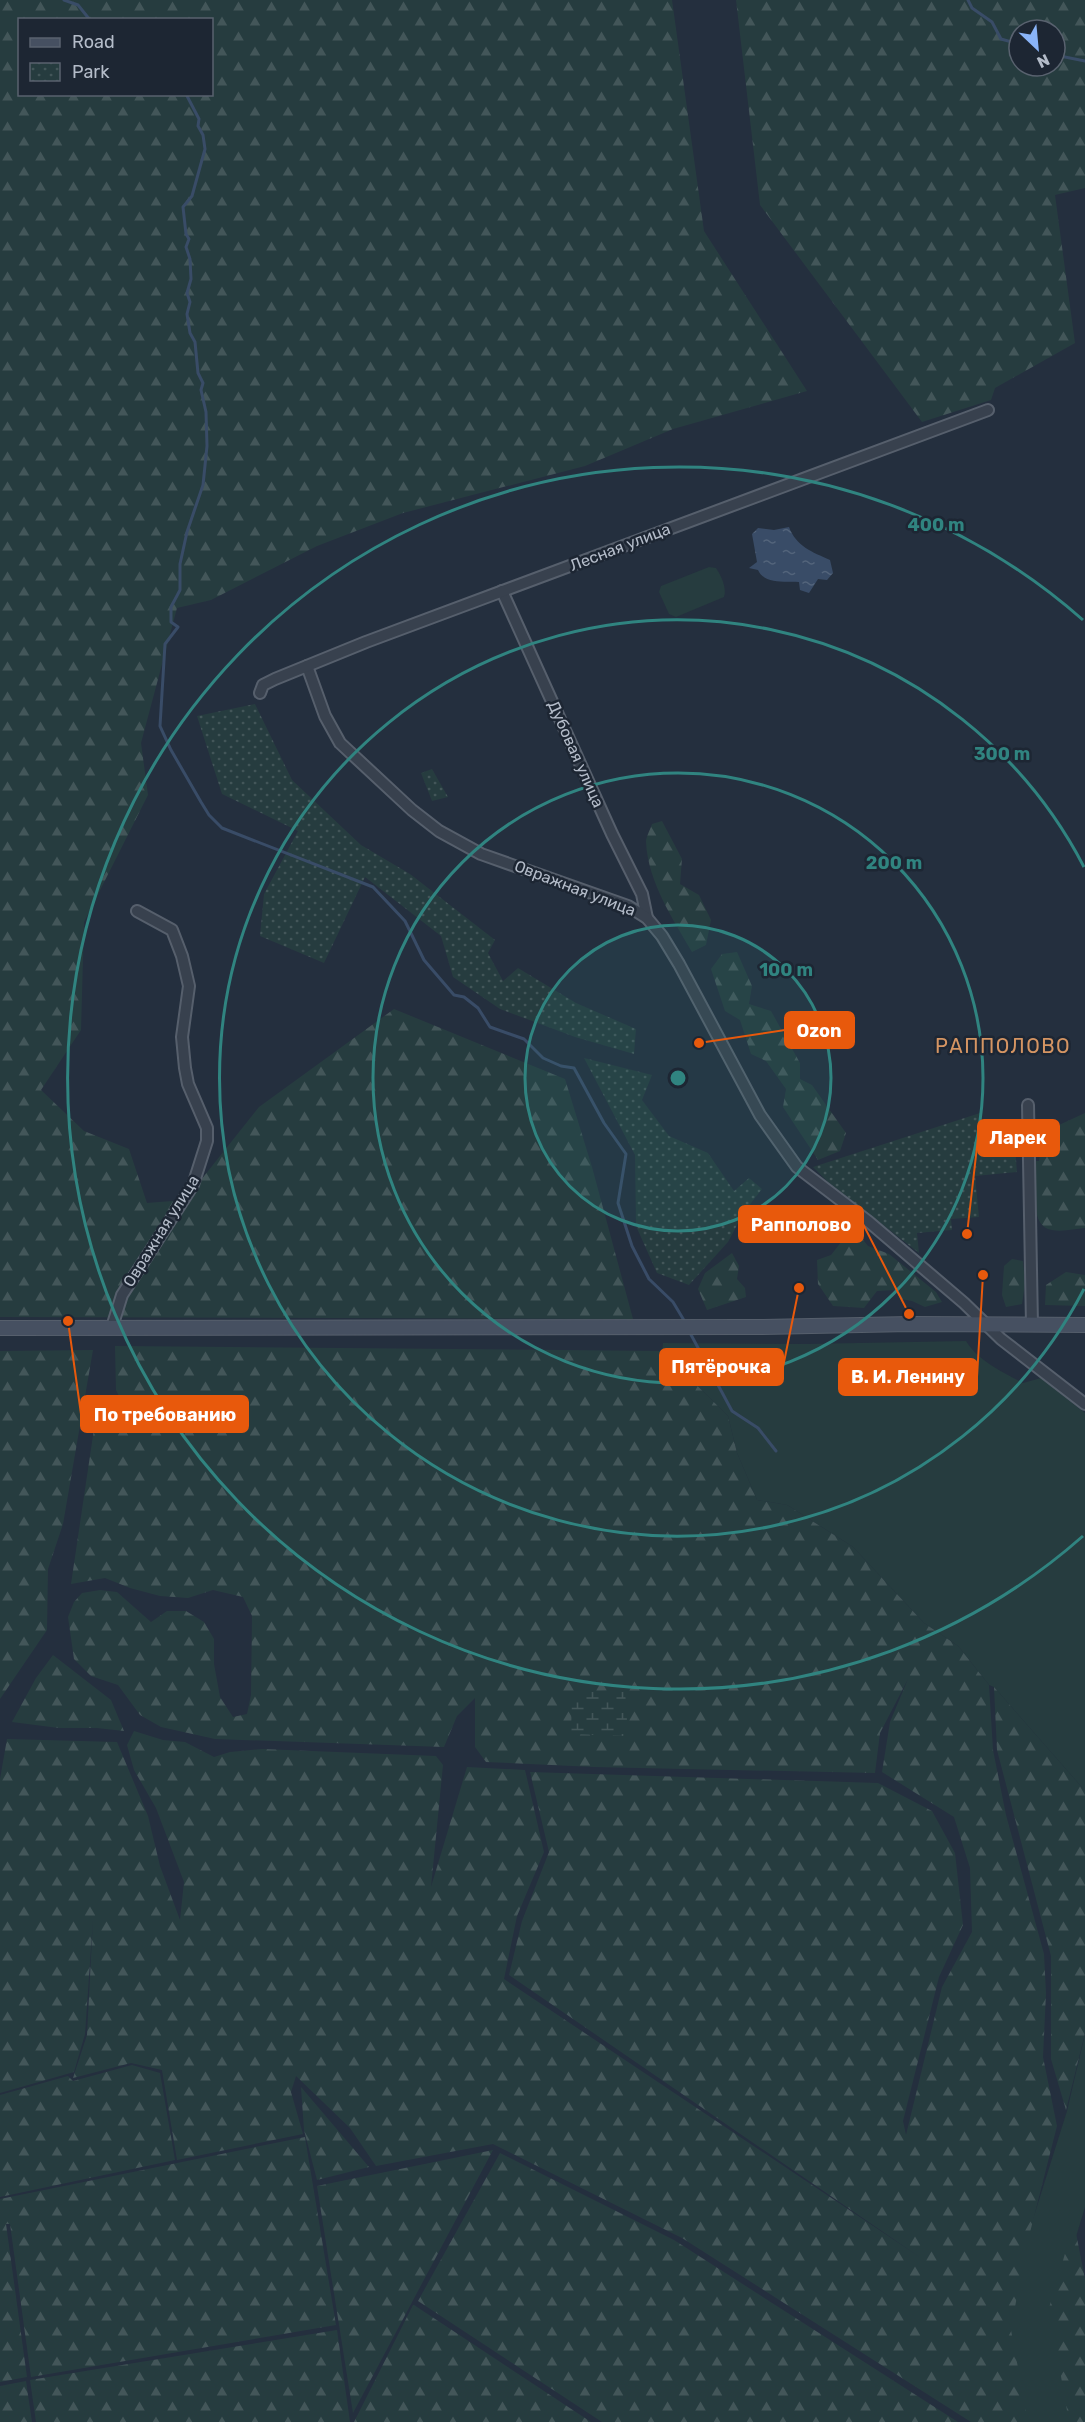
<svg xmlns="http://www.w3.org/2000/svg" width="1085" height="2422" viewBox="0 0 1085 2422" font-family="Rubik,sans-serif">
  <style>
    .grass { fill: #263c3f }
    .forest { fill: url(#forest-firs); fill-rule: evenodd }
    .wetland { fill: url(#wetland-marsh) }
    .park { fill: url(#park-dots) }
    .water { fill: url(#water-ripples) }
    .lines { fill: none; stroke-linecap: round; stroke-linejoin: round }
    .stream { stroke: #394c67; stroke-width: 3 }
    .street-casing { stroke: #565f6c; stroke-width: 14 }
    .secondary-casing { stroke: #565f6c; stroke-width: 16 }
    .street { stroke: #38414e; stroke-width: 10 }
    .secondary { stroke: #465061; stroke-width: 14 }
    .ring { fill: none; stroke: #308480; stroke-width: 3 }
    .labels { text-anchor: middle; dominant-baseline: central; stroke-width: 5; stroke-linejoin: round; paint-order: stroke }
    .street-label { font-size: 16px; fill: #b4bcc9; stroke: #1d2633 }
    .quarter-label { font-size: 20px; letter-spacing: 1.5px; fill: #d59563; stroke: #1d2633 }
    .centre { fill: #308480; stroke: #1d2633; stroke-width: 3 }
    .ring-label { font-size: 18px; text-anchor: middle; font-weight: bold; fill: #308480; stroke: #1d2633; stroke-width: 5; stroke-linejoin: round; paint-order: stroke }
    .leader { fill: none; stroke: #e8590c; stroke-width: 2 }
    .callout-dot { fill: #e8590c; stroke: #1d2633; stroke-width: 2 }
    .callout { fill: #e8590c; stroke: #e8590c; stroke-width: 2 }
    .callout-label { font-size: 18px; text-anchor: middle; font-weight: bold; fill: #fff }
  </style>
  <defs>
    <pattern id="forest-firs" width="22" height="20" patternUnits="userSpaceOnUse" patternTransform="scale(1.5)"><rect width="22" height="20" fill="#263c3f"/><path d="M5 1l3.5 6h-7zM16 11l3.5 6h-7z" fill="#435659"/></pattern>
    <pattern id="wetland-marsh" width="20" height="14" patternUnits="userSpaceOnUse" patternTransform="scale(1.5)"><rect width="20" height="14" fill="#263c3f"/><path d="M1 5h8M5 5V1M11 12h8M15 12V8" fill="none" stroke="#435659"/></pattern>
    <pattern id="park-dots" width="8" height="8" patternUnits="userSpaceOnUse" patternTransform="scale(1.5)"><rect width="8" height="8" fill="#263c3f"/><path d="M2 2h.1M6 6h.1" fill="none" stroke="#435659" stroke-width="1.8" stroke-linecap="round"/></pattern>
    <pattern id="water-ripples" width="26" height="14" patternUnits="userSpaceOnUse" patternTransform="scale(1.5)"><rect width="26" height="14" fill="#394c67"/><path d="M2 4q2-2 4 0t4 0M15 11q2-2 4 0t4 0" fill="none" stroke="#53647b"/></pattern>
  </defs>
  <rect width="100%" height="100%" fill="#242f3e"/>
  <g class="grass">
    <path d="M709,567L716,568C721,575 727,588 724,597L676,617L669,614L659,592L661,586Z"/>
    <path d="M966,1341C978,1361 1003,1372 1023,1383L1041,1378L1085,1413V1791L994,1687L989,1685L958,1646L924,1623L853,1547L787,1505L757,1500L737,1453L728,1416L662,1351L663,1343L806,1344Z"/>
    <polygon points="1085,2034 1085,2207 1053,2313 1073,2422 1025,2422 1007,2332 1010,2292 1067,2111"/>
  </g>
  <g class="forest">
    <path d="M0,0H672L704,231L807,391L673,429L585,466L403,513L317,546L211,600L177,608L141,743L148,795L84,922L81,1030L41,1090L84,1131L129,1149L147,1203L185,1200L259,1107L394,1009L565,1079L592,1167L633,1319L0,1317ZM20,20H212V94H20Z"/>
    <path d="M736,0H1085V188L1055,195L1075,343L995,388L991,400L922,422L760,205ZM1019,30H1055V66H1019Z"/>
    <path d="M662,821L682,859L680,884L699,895L711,920L706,945L692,952C673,919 648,882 646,842C646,837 650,830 652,824Z"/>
    <polygon points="737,952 752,986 749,1004 771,1011 800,1063 800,1079 812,1085 846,1133 840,1151 818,1160 783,1107 786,1089 766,1061 751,1054 740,1020 725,1011 711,969 722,954"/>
    <path d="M1085,1113V1228C1075,1229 1062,1232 1052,1230C1029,1226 1037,1191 1036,1175L1033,1171V1161H1039L1040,1154L1033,1137Z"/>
    <polygon points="853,1227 868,1246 889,1254 936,1292 942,1302 925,1307 912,1301 901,1299 895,1290 877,1291 864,1308 833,1306 818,1284 817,1260 831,1255"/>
    <polygon points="732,1253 739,1266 737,1279 745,1288 746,1297 707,1310 698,1289 705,1273"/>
    <polygon points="1012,1259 1023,1261 1025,1284 1022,1304 1006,1307 1002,1295 1004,1266"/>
    <polygon points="1066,1272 1085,1275 1085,1306 1045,1305 1046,1285"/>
    <polygon points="115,1346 662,1351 728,1416 737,1453 757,1500 787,1505 853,1547 924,1623 958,1646 989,1685 993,1750 1006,1815 1044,1954 1046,1993 1043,2057 1057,2126 1024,2256 1011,2330 1028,2422 971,2422 682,2238 493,2144 376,2166 350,2128 296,2076 291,2092 303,2134 177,2160 162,2070 131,2063 73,2078 87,2035 93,1919 85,2034 74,2072 0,2093 0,1779 7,1739 117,1742 148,1816 160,1866 180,1920 184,1882 156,1808 134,1770 127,1745 134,1731 163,1740 185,1742 214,1757 230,1752 262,1749 436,1756 443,1765 431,1887 467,1767 525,1770 544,1852 517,1916 504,1979 921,2258 509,1975 522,1921 549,1852 530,1772 878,1783 932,1811 955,1853 963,1925 939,1977 903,2121 906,2135 942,1987 972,1932 970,1868 954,1817 882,1772 890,1722 908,1679 880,1733 875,1773 594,1767 486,1762 475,1747 475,1698 457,1716 444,1747 215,1739 161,1727 140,1715 118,1685 91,1676 74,1659 68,1617 74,1602 82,1593 100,1590 117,1592 151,1622 167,1611 186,1611 204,1622 214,1639 214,1664 220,1697 233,1717 247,1714 251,1695 252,1616 243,1597 213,1590 188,1598 160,1596 130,1588 105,1578 71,1584 99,1395 125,1408 116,1390"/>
    <polygon points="93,1350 63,1524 48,1569 47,1630 0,1699 0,1351"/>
    <polygon points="53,1655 111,1700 124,1731 97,1728 59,1728 12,1722 36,1678"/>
    <polygon points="994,1687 1085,1791 1085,2033 1066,2110 1051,2059 1051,1956 997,1750"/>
    <polygon points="132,2065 160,2073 175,2160 0,2197 0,2095 68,2076 73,2081"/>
    <polygon points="301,2087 369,2167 317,2180 304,2130"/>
    <polygon points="305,2137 336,2325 31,2377 10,2224 6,2224 27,2377 0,2382 0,2199"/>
    <polygon points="493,2150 353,2413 317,2186"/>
    <polygon points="500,2153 674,2240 958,2422 602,2422 418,2301"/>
    <polygon points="1074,2223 1085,2279 1085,2422 1069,2422 1049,2308"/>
    <polygon points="413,2305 414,2305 591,2422 354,2422"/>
    <polygon points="337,2330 350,2422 36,2422 30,2380"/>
    <polygon points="26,2381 32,2422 0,2422 0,2386"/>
  </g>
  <polygon class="wetland" points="625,1690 628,1736 571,1734 572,1692"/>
  <g class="park">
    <polygon points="255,704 292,780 361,845 410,874 495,940 488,953 503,981 518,968 576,1003 636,1029 634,1054 575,1037 500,1009 453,977 441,936 365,877 324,963 260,936 264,894 298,831 222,794 197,716"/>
    <polygon points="432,769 448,797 432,801 421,773"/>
    <polygon points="584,1058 652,1075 642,1100 669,1136 708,1153 734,1191 749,1178 762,1189 744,1212 728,1242 689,1285 657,1273 636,1226 635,1155"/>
    <polygon points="980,1113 983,1150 1015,1147 1017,1172 975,1176 979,1217 951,1219 952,1230 917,1233 919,1253 828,1182 813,1167"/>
  </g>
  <path class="water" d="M789,527C796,546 812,552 830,560L833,573L827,580L818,579L809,593L800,590L799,582C785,581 765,585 758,570L749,568L757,562L752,534L758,528L774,530Z"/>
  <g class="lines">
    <g class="stream">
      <polyline points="64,0 78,5 90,20"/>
      <polyline points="968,0 972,8 992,22 1001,39 1019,44"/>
      <polyline points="1055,55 1085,61"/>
      <polyline points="186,94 199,119 198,126 203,135 205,149 192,196 183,207 186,234 189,239 186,247 190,259 191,279 187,293 190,302 187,314 190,333 195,342 198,373 203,383 201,390 206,412 207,446 203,485 187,532 180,564 180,590 171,607 171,622 178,627 165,644 160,726 171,750 201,802 209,815 222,828 373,887 405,921 424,960 454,995 464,997 478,1008 490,1027 524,1039 543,1058 561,1066 574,1068 604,1123 626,1154 618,1203 632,1246 649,1279 673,1302 685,1322"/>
      <polyline points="689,1331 732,1411 758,1428 776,1451"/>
    </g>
    <g class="street-casing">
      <g id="street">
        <polyline points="502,591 612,834 642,894 647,918"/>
        <polyline points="307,666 325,716 340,743 412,810 439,831 481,854 628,906 647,918 662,936 679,964 760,1115 797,1167 869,1222 964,1303 1001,1339 1085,1404"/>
        <polyline points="260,693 263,685 275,679 366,642 988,410"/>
        <polyline points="1028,1105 1032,1325"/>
        <polyline points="112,1327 122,1295 193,1185 207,1141 207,1128 188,1084 185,1068 182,1037 189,986 182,956 172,930 137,911"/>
      </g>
    </g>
    <g class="secondary-casing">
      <polyline id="secondary" points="0,1328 763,1327 910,1324 1085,1325"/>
    </g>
    <use href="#street" class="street"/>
    <use href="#secondary" class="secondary"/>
  </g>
  <circle cx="678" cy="1078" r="153" fill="#308480" fill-opacity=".12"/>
  <g class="ring">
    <circle cx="678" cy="1078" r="153"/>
    <circle cx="678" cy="1078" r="305"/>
    <path d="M1084 1289A458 458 0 1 1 1084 867"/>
    <path d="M1083 1536A611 611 0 1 1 1083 620"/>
  </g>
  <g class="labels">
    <g class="street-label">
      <text transform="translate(620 547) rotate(-21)">Лесная улица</text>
      <text transform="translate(576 754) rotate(66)">Дубовая улица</text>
      <text transform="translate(575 888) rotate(21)">Овражная улица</text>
      <text transform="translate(161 1231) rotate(-58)">Овражная улица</text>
    </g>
    <g class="quarter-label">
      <text x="1003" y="1046">РАППОЛОВО</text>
    </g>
  </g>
  <circle cx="678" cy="1078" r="9" class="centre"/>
  <g class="ring-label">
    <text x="936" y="531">400 m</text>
    <text x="1002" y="760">300 m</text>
    <text x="894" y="869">200 m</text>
    <text x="786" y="976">100 m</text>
  </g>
  <path class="leader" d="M699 1043L785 1030M967 1234L978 1138M909 1314L863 1224M799 1288L783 1367M983 1275L977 1377M68 1321L81 1414"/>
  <g class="callout-dot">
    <circle cx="699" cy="1043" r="6"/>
    <circle cx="967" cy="1234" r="6"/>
    <circle cx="909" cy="1314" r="6"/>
    <circle cx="799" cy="1288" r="6"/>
    <circle cx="983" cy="1275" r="6"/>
    <circle cx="68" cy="1321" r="6"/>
  </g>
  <g class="callout">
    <rect x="785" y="1012" width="69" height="36" rx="6"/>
    <rect x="978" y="1120" width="81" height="36" rx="6"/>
    <rect x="739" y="1206" width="124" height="36" rx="6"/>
    <rect x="660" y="1349" width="123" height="36" rx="6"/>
    <rect x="839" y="1359" width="138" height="36" rx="6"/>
    <rect x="81" y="1396" width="167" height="36" rx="6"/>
  </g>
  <g class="callout-label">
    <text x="819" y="1037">Ozon</text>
    <text x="1018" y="1144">Ларек</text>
    <text x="801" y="1231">Рапполово</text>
    <text x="721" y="1373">Пятёрочка</text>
    <text x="908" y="1383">В. И. Ленину</text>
    <text x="165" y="1421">По требованию</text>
  </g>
  <rect x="18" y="18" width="195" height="78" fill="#1d2633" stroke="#59626f" stroke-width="1.5"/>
  <rect x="30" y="38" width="30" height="9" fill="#465061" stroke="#59626f" stroke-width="1.5"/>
  <text x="72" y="48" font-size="18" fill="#b4bcc9">Road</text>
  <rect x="30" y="63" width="30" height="18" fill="url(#park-dots)" stroke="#59626f" stroke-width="1.5"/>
  <text x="72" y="78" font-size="18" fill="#b4bcc9">Park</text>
  <g transform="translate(1037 48) rotate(154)"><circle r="28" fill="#1d2633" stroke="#59626f" stroke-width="1.5"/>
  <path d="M0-4.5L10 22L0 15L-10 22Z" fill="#8ab4f8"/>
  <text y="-9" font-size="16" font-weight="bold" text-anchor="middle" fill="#b4bcc9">N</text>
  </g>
</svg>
